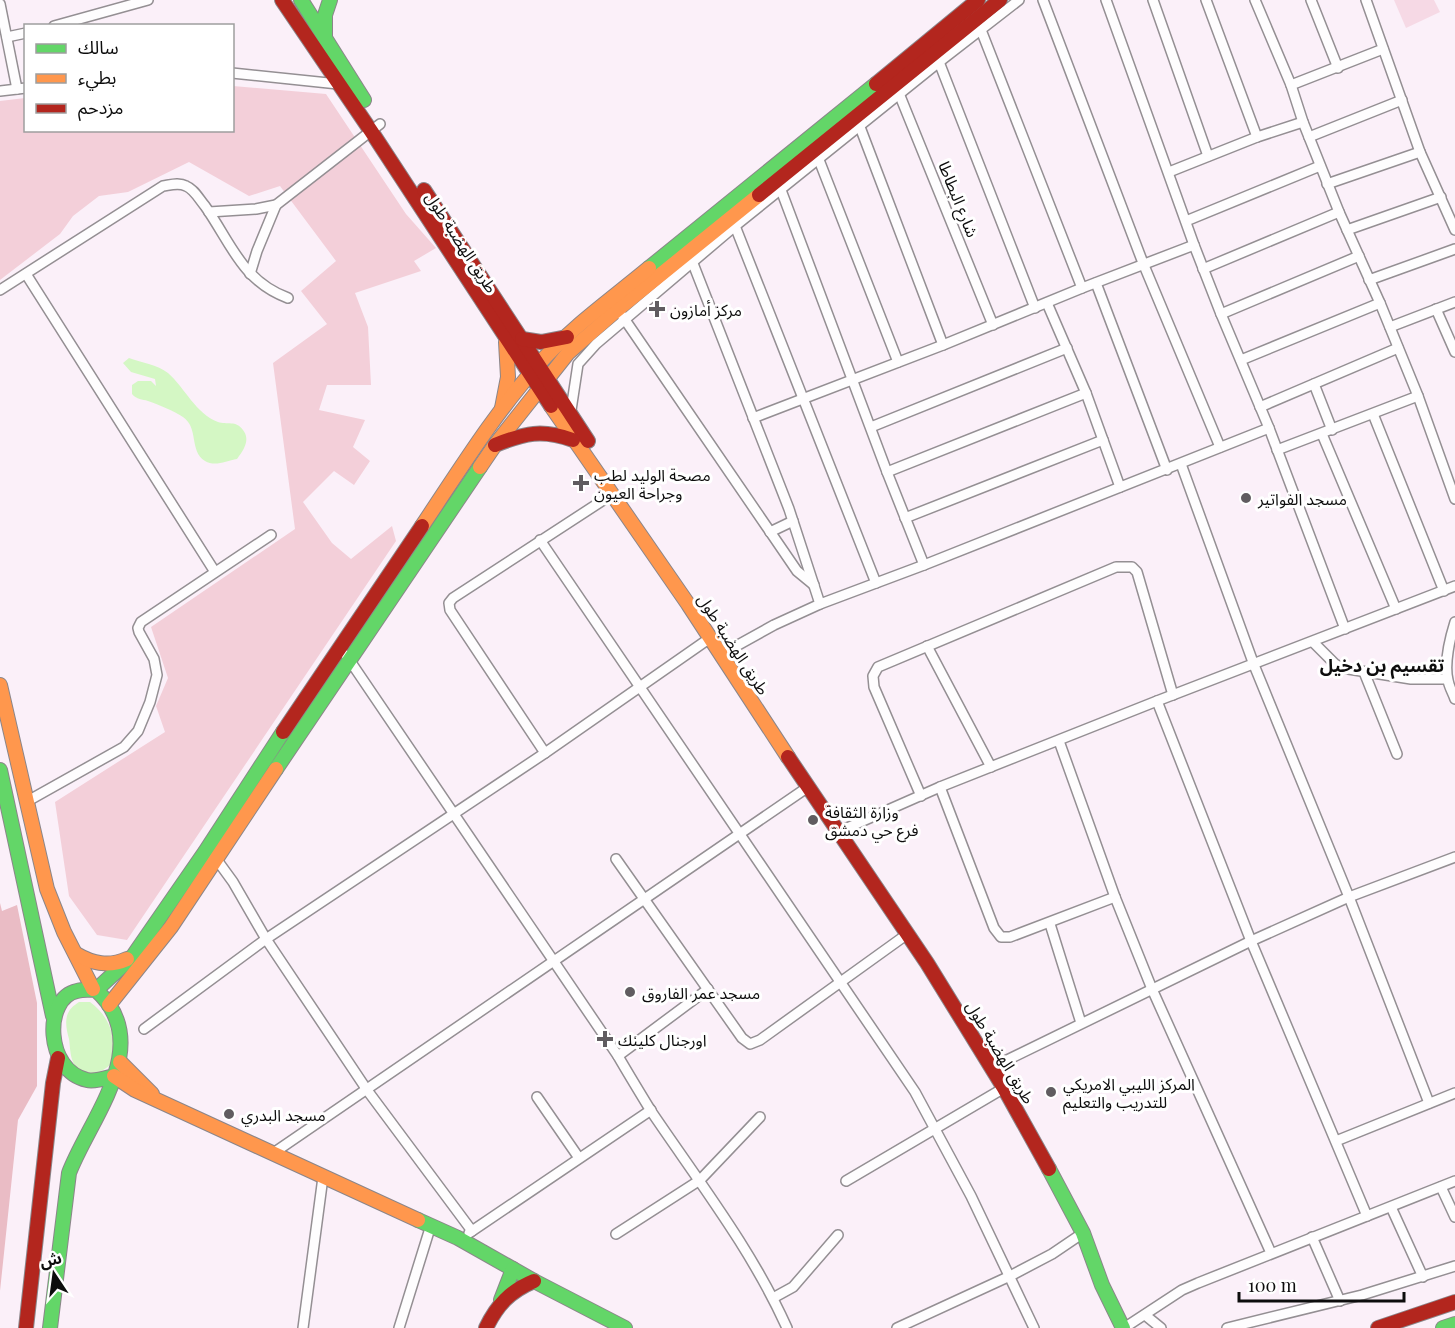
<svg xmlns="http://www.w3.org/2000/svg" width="1455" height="1328" viewBox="0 0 1455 1328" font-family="'Playfair Display','Noto Sans Arabic',serif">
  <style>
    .green { fill: #f3cfd9 }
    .forest { fill: #eabcc5 }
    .pitch { fill: #f6d9e5 }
    .water { fill: #d4f7c4 }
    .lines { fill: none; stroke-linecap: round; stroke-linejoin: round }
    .street-casing { stroke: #948f93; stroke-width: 12 }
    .fast-casing { stroke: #8b868a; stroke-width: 16 }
    .slow-casing { stroke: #8b868a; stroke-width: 16 }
    .jam-casing { stroke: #8b868a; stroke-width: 16 }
    .street { stroke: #fefdfe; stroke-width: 9 }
    .fast { stroke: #63d668; stroke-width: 14 }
    .slow { stroke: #ff974d; stroke-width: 14 }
    .jam { stroke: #b3261e; stroke-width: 14 }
    .poi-dot { fill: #605c60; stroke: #fff; stroke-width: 2 }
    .labels { text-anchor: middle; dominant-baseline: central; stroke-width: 6; stroke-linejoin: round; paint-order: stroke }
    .street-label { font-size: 16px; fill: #0d0d0d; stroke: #fff }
    .poi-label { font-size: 16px; fill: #0d0d0d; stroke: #fff; text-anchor: start }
    .neighbourhood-label { font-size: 18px; font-weight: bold; fill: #0d0d0d; stroke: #fff }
  </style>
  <rect width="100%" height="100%" fill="#fbf0f9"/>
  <polygon class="green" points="233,86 326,94 406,214 436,248 414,261 421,271 355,293 368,327 371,385 327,385 319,410 365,420 353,447 370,461 354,485 334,471 303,502 332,543 351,559 392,526 396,541 127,940 97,935 69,896 55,802 165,732 156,706 168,678 151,627 295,529 273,363 327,324 301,291 336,261 280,186 249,196 189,162 128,192 99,196 73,216 60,234 0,280 0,101 25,98 26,130 232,130"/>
  <polygon class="forest" points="0,903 2,911 17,905 37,1003 37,1086 18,1120 0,1291"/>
  <polygon class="pitch" points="1394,0 1434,0 1440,12 1406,28"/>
  <g class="water">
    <path d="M129,358C140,362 158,365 168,373C185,388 196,414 218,422C227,425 236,420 243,430C251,440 243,451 237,459C226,461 215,467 205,461C189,451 199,428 183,417C174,411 159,405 148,401C142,399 137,400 132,394V385L138,381H151L156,386L155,379L131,372L123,363Z"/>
    <path d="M79,1002H90C111,1018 115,1036 114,1061C104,1073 80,1083 73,1062C70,1055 70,1046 69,1039C67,1032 65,1023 67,1016C69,1009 73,1006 79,1002Z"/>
  </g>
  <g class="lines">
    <g class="street-casing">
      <g id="street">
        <polyline points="1043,0 1143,263 1220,447"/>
        <polyline points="1106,0 1194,245 1221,314 1269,428 1345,629"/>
        <polyline points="1153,0 1208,156"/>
        <polyline points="1206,0 1257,137"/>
        <polyline points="1255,0 1291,85 1303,122 1339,212 1380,303 1418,396 1455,499"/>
        <polyline points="1311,0 1338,68"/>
        <polyline points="1366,0 1420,152 1455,230"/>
        <polyline points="0,4 17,89"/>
        <polyline points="54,26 148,0"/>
        <polyline points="981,30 1082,288"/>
        <polyline points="7,37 26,33"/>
        <polyline points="939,62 1035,308"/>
        <polyline points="232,73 338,84"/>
        <polyline points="1291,85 1383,49"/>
        <polyline points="0,91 26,88"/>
        <polyline points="898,91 993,325"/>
        <polyline points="860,127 943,345"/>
        <polyline points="1309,137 1402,100"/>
        <polyline points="819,160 898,362"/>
        <polyline points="1169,172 1257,137 1303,122"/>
        <polyline points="1327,184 1420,152"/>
        <polyline points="781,190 887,472 924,565"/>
        <polyline points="209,212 256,209 276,205 380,124"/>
        <polyline points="1186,221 1320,166"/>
        <polyline points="735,226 876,583"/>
        <polyline points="1347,230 1441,197"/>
        <polyline points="692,261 789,509 820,604"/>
        <polyline points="1203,269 1339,212"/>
        <polyline points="26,274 215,572"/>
        <polyline points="250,274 257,251 276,205"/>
        <polyline points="1369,280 1455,249"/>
        <polyline points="1096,283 1167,470"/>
        <path d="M0,290L163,186C170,185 179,182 186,186C194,189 199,199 205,206C231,243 242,281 288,298"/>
        <polyline points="1047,303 1086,393 1120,487"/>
        <polyline points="1436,309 1455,352"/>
        <polyline points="621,314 797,571 814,585"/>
        <polyline points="1221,314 1359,256"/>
        <polyline points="1390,327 1455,302"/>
        <polyline points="1241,360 1380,303"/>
        <polyline points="1314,384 1332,430"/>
        <polyline points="1260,407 1398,348"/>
        <polyline points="571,410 578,364 596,344 735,226 939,62 1019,0"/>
        <polyline points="1373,414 1444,591"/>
        <polyline points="753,418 943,345 1082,288 1194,245"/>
        <polyline points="871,427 1067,348"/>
        <polyline points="1322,434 1396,609"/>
        <polyline points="1277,450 1418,396"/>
        <polyline points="1181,464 1254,665 1349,897 1429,1103"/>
        <polyline points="887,472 1086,393"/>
        <polyline points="905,518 1103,440"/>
        <polyline points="770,532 793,521"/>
        <polyline points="540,540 915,1092 971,1196 1034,1328"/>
        <path d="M1455,622C1450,638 1444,664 1448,680C1449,687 1453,693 1455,699"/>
        <polyline points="1313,642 1335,664 1342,668 1411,679 1447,679"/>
        <polyline points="927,646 991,767"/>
        <polyline points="729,650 774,625 820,604 924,565 1269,428"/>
        <path d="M346,655L618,1056C629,1075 640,1093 651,1111C699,1182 752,1250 787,1328"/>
        <polyline points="1364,672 1397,754"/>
        <polyline points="1157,701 1251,941 1367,1216"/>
        <polyline points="1059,741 1115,897 1152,989 1271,1253"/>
        <polyline points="545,753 450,610 449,603 453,598 611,495"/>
        <polyline points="940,787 994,928 1001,937 1010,937 1115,897"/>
        <polyline points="921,796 874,687 873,676 878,667 1116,567 1132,567 1137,572 1173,695"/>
        <polyline points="26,802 124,747 138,731 150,702 157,675 154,659 139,632 138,628 141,622 271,535"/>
        <polyline points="847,828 940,787 1157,701 1455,586"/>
        <polyline points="212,857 217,860 233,882 266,939 367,1090 472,1231"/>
        <polyline points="616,859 742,1038 750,1044 760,1040 906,935"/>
        <polyline points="1050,924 1081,1023"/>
        <polyline points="144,1029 266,939 545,753 710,638"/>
        <polyline points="618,1056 708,989"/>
        <polyline points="1001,1063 1251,941 1349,897 1455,857"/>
        <polyline points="537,1097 579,1158"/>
        <polyline points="1336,1141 1455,1093"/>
        <polyline points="272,1154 808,787"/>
        <polyline points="846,1181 1004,1088"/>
        <polyline points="1441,1187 1455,1217"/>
        <polyline points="1391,1207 1423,1277"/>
        <polyline points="469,1233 651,1110"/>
        <polyline points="616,1234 700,1180 760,1117"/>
        <polyline points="1312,1237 1340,1301"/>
        <polyline points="773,1298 793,1287 838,1235"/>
        <polyline points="1145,1315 1161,1328"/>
        <polyline points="303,1328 323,1177"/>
        <polyline points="399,1328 431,1225"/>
        <polyline points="897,1328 1010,1276 1052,1254 1083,1233"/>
        <polyline points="1124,1328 1182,1290 1198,1283 1455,1181"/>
        <polyline points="1227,1328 1362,1295 1455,1266"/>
      </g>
    </g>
    <g class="fast-casing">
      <g id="fast">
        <polyline points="301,0 364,100"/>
        <polyline points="325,38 325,15 330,0"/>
        <polyline points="649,268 876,84"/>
        <polyline points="276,769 480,467"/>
        <polyline points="0,770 53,1016"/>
        <polyline points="96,990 133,956 205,852 283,732"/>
        <polyline points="1049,1169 1083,1233 1102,1285 1123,1328"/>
        <polyline points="418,1220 458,1238 534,1281 625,1328"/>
        <polyline points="501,1300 513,1269"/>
        <path d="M50,1328L69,1173C90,1118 156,1044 96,990C90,990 83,989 77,991C43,998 45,1071 87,1080C95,1082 106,1078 114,1076"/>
        <polyline points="1443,1328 1455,1324"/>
      </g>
    </g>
    <g class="slow-casing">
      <g id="slow">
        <polyline points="551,406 688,604 788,757"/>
        <polyline points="502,408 508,377 506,342"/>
        <polyline points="480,467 495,445 568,353 617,310 759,195"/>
        <path d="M422,526C459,471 494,414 538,365C568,330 613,298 649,268"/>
        <polyline points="0,685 47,889 64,932 93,989"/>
        <path d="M76,954C93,964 109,967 127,959"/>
        <polyline points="109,1005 171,927 276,769"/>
        <polyline points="120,1062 152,1094"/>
        <polyline points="114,1076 135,1090 418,1220"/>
      </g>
    </g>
    <g class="jam-casing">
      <g id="jam">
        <polyline points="282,0 371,131 551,406"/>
        <polyline points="876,84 978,0"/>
        <polyline points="424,190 588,441"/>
        <polyline points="759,195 1000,0"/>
        <polyline points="522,339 541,342 567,337"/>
        <path d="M495,445C525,433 542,429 573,440"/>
        <polyline points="283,732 422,526"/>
        <polyline points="788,757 927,963 1004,1088 1049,1169"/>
        <polyline points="26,1328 53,1083 58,1058"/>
        <path d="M486,1328C497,1305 510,1291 534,1281"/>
        <polyline points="1378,1328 1455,1302"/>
      </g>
    </g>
    <use href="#street" class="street"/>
    <use href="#fast" class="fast"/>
    <use href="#slow" class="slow"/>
    <use href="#jam" class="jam"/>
  </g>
  <g class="poi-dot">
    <path d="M654 300h6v6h6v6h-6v6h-6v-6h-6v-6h6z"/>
    <path d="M578 474h6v6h6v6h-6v6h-6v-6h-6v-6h6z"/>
    <circle cx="1246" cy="498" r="6"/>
    <circle cx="813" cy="820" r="6"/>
    <circle cx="630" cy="992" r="6"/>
    <path d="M602 1030h6v6h6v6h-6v6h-6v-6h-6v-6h6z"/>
    <circle cx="1051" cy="1092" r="6"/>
    <circle cx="229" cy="1114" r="6"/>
  </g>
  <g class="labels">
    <g class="street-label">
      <text transform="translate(959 199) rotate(68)">شارع البطاطا</text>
      <text transform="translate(462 242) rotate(57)">طريق الهضبة طول</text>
      <text transform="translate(734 644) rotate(57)">طريق الهضبة طول</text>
      <text transform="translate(1001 1052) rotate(59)">طريق الهضبة طول</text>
    </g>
    <g class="poi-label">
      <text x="670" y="309">مركز أمازون</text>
      <text x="594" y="474">مصحة الوليد لطب<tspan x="594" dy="18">وجراحة العيون</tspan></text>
      <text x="1258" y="498">مسجد الفواتير</text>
      <text x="825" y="811">وزارة الثقافة<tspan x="825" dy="18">فرع حي دمشق</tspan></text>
      <text x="642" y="992">مسجد عمر الفاروق</text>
      <text x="618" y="1039">اورجنال كلينك</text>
      <text x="1063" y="1083">المركز الليبي الامريكي<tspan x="1063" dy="18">للتدريب والتعليم</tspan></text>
      <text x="241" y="1114">مسجد البدري</text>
    </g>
    <g class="neighbourhood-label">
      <text x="1382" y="665">تقسيم بن دخيل</text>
    </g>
  </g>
  <rect x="24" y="24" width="210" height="108" fill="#ffffff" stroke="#9e9e9e" stroke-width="1.5"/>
  <rect x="36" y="44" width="30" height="9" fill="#63d668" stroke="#9e9e9e" stroke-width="1.5"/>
  <text x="78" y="54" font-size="18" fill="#0d0d0d">سالك</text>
  <rect x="36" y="74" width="30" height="9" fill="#ff974d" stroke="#9e9e9e" stroke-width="1.5"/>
  <text x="78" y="84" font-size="18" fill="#0d0d0d">بطيء</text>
  <rect x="36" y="104" width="30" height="9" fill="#b3261e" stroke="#9e9e9e" stroke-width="1.5"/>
  <text x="78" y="114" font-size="18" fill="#0d0d0d">مزدحم</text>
  <g transform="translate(54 1274) rotate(347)" stroke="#ffffff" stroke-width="4.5" paint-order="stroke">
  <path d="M0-4.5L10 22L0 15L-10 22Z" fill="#0d0d0d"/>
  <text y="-9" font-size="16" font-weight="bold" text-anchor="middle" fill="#0d0d0d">ش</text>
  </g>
  <path d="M1239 1292v9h165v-9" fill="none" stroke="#0d0d0d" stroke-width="3"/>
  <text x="1248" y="1292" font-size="18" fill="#0d0d0d" stroke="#ffffff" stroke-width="4.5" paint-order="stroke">100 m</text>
</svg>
